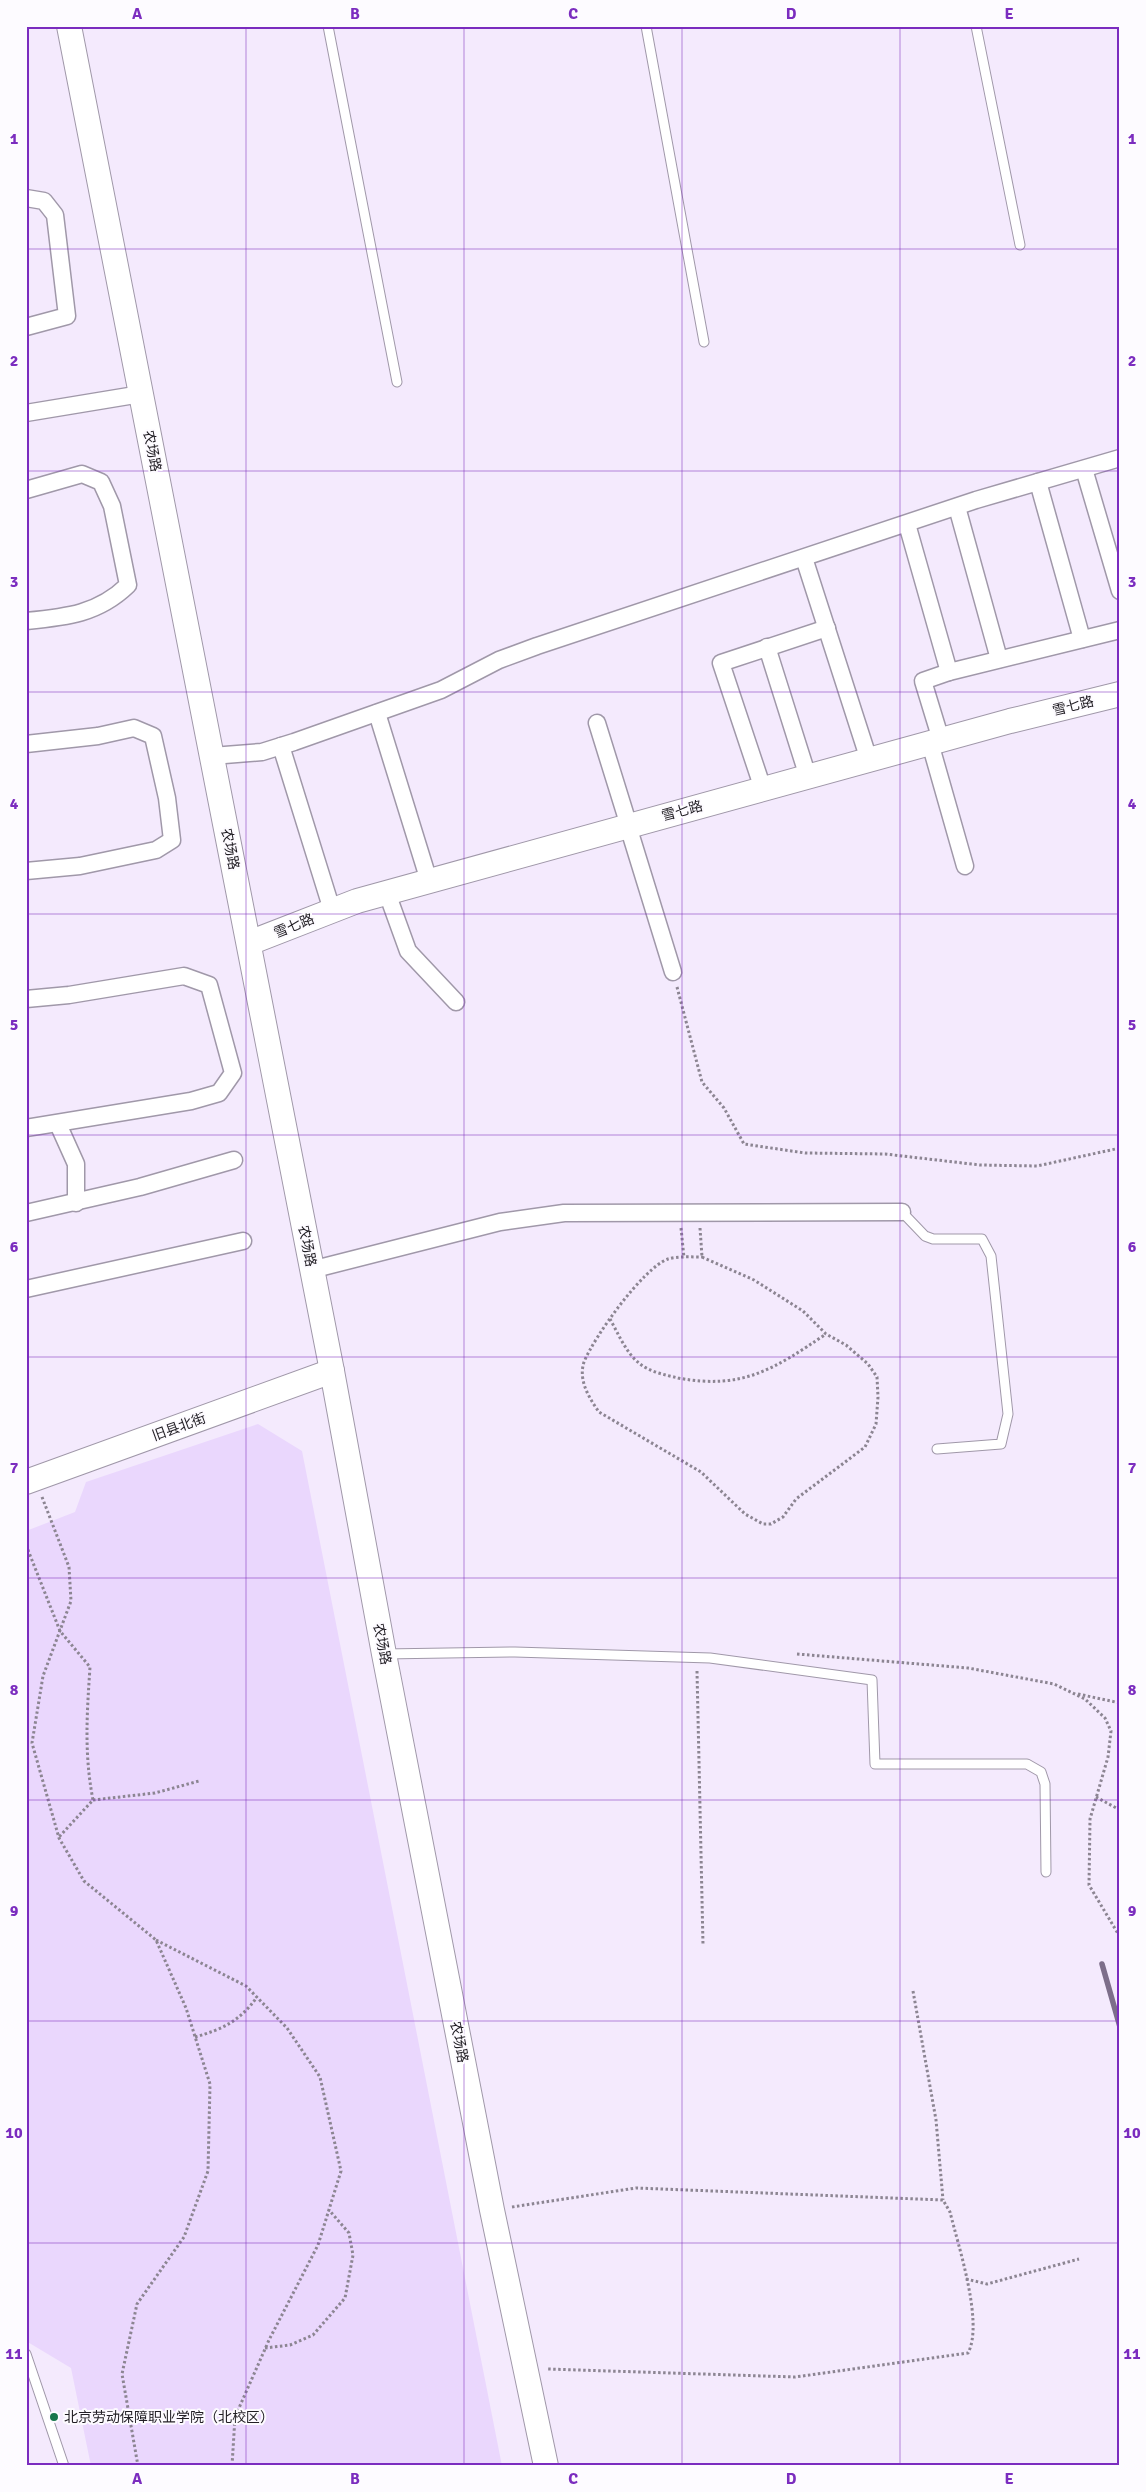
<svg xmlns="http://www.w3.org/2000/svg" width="1146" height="2492" viewBox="0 0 1146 2492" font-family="Signika,'Noto Sans SC',sans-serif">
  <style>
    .green { fill: #ead7fd }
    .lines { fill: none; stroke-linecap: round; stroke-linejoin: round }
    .stream { stroke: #7d6e8a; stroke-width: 5.5 }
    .lane-casing { stroke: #a098a9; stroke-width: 11 }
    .street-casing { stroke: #a098a9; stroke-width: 19 }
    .secondary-casing { stroke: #a098a9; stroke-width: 26 }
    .path { stroke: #8c8592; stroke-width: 3; stroke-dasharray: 2.5 2.5; stroke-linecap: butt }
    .lane { stroke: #fff; stroke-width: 9 }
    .street { stroke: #fff; stroke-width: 16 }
    .secondary { stroke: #fff; stroke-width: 24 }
    .grid { fill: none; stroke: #7b2cbf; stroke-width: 1; stroke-opacity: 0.55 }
    .poi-dot { fill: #18764c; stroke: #fdfbff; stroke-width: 2 }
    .labels { text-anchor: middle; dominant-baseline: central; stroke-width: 4; stroke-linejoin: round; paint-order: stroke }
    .street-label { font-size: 14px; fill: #211e24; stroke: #fdfbff }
    .poi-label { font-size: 14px; fill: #211e24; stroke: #fdfbff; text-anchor: start }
    .neatline { fill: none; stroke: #7b2cbf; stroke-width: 2 }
    .grid-label { font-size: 16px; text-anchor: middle; font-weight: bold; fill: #7b2cbf }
  </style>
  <rect width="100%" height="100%" fill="#f4eafd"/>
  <polygon class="green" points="258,1424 302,1451 502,2466 91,2466 71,2368 26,2341 26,1531 75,1512 86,1482"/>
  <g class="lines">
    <polyline class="stream" points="1102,1964 1120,2027"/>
    <g class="lane-casing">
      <g id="lane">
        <polyline points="328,26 397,382"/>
        <polyline points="646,26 704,342"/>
        <polyline points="976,26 1020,245"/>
        <polyline points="902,1212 925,1236 933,1239 982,1239 991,1256 1008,1414 1001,1444 937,1449"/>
        <polyline points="384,1654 515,1652 710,1658 872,1680 875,1764 1027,1764 1041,1772 1045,1784 1046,1872"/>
        <polyline points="26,2354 64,2466"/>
      </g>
    </g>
    <g class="street-casing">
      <g id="street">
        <polyline points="26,198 44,201 55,215 67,316 26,327"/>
        <polyline points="26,413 141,394"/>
        <polyline points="1084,469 1120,591"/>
        <polyline points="1038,482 1082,639"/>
        <path d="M26,490L82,474L101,482L112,506L128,585C98,614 67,617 26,621"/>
        <polyline points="957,507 999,659"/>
        <polyline points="907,524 949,672 923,681 941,740"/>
        <polyline points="804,558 869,760"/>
        <polyline points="767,647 808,777"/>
        <polyline points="949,672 1120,630"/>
        <polyline points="377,713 429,881"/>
        <polyline points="597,723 629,826"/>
        <polyline points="930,743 965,866"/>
        <polyline points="26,744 98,736 134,728 153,736 167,798 172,840 156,850 80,866 26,871"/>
        <polyline points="281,746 332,910"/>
        <polyline points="212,756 262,752 294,742 441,690 499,660 537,646 976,500 1120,458"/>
        <polyline points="763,789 721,663 827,628"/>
        <polyline points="628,826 673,972"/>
        <polyline points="387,893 408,951 456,1002"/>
        <polyline points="26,999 69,995 184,976 209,985 233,1073 219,1093 191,1101 26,1128"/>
        <polyline points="58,1124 76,1164 76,1203"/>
        <polyline points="26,1213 140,1187 234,1160"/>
        <polyline points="311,1270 500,1222 564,1213 902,1212"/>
        <polyline points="26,1289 243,1241"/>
      </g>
    </g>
    <g class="secondary-casing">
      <g id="secondary">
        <polyline points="69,26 332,1371 384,1654 492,2210 546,2466"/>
        <polyline points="249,943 357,901 1010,721 1120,694"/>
        <polyline points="26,1482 332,1371"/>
      </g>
    </g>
    <g class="path">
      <polyline points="677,987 702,1082 724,1108 744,1144 805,1153 885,1154 980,1165 1037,1166 1120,1148"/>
      <polyline points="681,1228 684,1258"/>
      <polyline points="700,1228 702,1257"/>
      <path d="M702,1257L754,1280L803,1311L826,1334L846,1345L868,1364L877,1377L878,1397L876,1424L865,1447L796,1499L783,1517L771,1524H763L745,1514L701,1472L599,1412C589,1398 578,1380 584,1362C594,1337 643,1268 668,1259C678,1256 692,1257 702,1257Z"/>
      <path d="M610,1319C618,1333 626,1353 639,1363C649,1372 666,1375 678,1378C743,1390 774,1369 826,1334"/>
      <polyline points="42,1497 69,1567 71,1601 43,1676 32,1743 59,1838 84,1881 156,1940 186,2008 210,2084 208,2171 184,2237 137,2304 122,2374 138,2466"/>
      <path d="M26,1545L60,1631L90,1667C87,1713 84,1754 93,1800L59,1837"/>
      <polyline points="797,1654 968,1668 1054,1684 1085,1699 1105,1718 1111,1731 1108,1757 1090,1819 1089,1885 1120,1937"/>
      <polyline points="697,1671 703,1945"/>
      <polyline points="1078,1694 1120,1703"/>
      <polyline points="1096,1797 1120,1810"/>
      <polyline points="93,1800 155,1793 199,1781"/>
      <polyline points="156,1940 246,1986 287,2028 320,2077 341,2171 318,2245 269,2340 235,2417 232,2466"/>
      <polyline points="913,1991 936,2120 943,2200"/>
      <path d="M195,2037C223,2029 240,2021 257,1997"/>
      <path d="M512,2207L636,2188L943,2200L950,2212C958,2245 984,2323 968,2353L795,2377L547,2369"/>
      <polyline points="966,2279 987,2284 1079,2259"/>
      <polyline points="265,2348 290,2345 313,2335 345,2298 353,2255 349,2233 329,2210"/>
    </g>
    <use href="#lane" class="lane"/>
    <use href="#street" class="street"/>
    <use href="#secondary" class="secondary"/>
  </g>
  <path class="grid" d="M246,26V2466M464,26V2466M682,26V2466M900,26V2466M26,249H1120M26,471H1120M26,692H1120M26,914H1120M26,1135H1120M26,1357H1120M26,1578H1120M26,1800H1120M26,2021H1120M26,2243H1120"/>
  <circle class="poi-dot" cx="54" cy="2417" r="5"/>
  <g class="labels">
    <g class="street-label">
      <text transform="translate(152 451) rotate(79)">农场路</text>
      <text transform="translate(1073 706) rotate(-14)">雪七路</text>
      <text transform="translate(682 811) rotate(-15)">雪七路</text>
      <text transform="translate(230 849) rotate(79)">农场路</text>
      <text transform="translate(294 926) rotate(-22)">雪七路</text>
      <text transform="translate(307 1246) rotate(79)">农场路</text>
      <text transform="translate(179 1427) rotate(-20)">旧县北街</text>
      <text transform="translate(382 1644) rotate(79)">农场路</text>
      <text transform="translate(459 2042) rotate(79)">农场路</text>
    </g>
    <g class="poi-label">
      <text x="64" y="2417">北京劳动保障职业学院（北校区）</text>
    </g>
  </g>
  <rect width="1146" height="2492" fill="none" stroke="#fdfbff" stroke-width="55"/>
  <rect x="28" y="28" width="1090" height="2436" class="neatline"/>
  <g class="grid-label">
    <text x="137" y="19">A</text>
    <text x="355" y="19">B</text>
    <text x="573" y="19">C</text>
    <text x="791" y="19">D</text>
    <text x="1009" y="19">E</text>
    <text x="14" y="144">1</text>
    <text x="1132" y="144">1</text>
    <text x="14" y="366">2</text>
    <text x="1132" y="366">2</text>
    <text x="14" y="587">3</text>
    <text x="1132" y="587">3</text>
    <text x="14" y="809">4</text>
    <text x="1132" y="809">4</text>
    <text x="14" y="1030">5</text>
    <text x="1132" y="1030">5</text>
    <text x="14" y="1252">6</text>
    <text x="1132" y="1252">6</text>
    <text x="14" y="1473">7</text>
    <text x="1132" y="1473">7</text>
    <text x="14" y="1695">8</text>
    <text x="1132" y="1695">8</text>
    <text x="14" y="1916">9</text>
    <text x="1132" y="1916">9</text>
    <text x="14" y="2138">10</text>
    <text x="1132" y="2138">10</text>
    <text x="14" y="2359">11</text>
    <text x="1132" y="2359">11</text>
    <text x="137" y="2484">A</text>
    <text x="355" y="2484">B</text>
    <text x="573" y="2484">C</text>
    <text x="791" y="2484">D</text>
    <text x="1009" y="2484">E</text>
  </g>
</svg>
